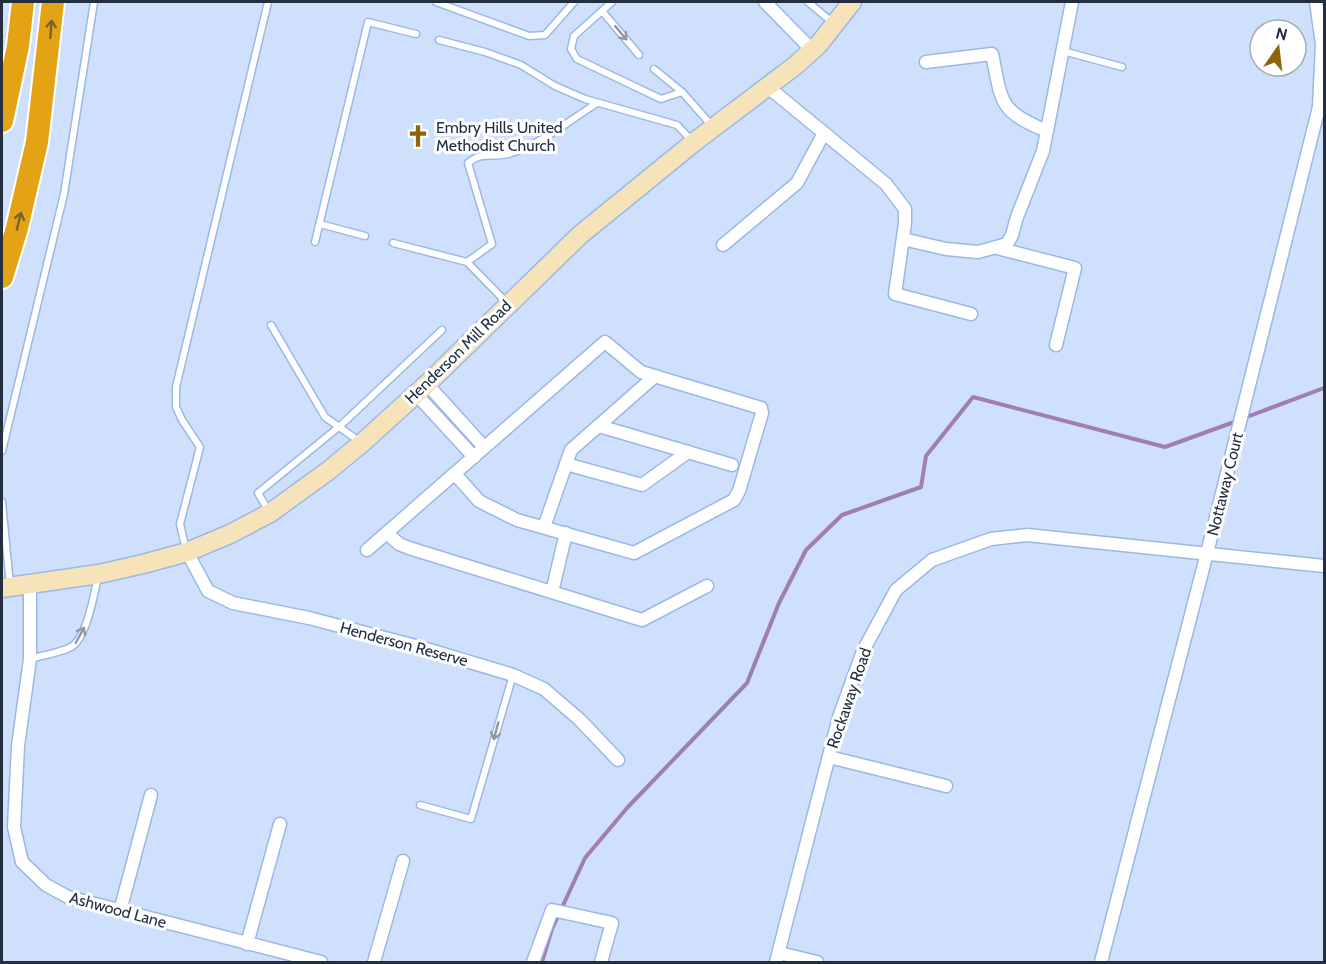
<svg xmlns="http://www.w3.org/2000/svg" width="1326" height="964" viewBox="0 0 1326 964" font-family="Cabin,sans-serif">
  <style>
    .lines { fill: none; stroke-linecap: round; stroke-linejoin: round }
    .stream { stroke: #a07eb2; stroke-width: 4 }
    .lane-casing { stroke: #9bb8e5; stroke-width: 9 }
    .street-casing { stroke: #9bb8e5; stroke-width: 15 }
    .secondary-casing { stroke: #9bb8e5; stroke-width: 21 }
    .highway-casing { stroke: #fff; stroke-width: 26 }
    .lane { stroke: #fff; stroke-width: 6 }
    .street { stroke: #fff; stroke-width: 12 }
    .secondary { stroke: #f7e3b9; stroke-width: 18 }
    .highway { stroke: #e4a315; stroke-width: 22 }
    .oneway { stroke: #7a632d }
    .oneway2 { stroke: #9197a0 }
    .labels { text-anchor: middle; dominant-baseline: central; stroke-width: 6; stroke-linejoin: round; paint-order: stroke }
    .poi-label { font-size: 16px; fill: #232f41; stroke: #fff; text-anchor: start }
    .street-label { font-size: 16px; fill: #232f41; stroke: #fff }
  </style>
  <rect width="100%" height="100%" fill="#cee0fc"/>
  <g class="lines">
    <g class="stream">
      <polyline points="1244,418 1324,388"/>
      <polyline points="542,962 552,929 585,858 627,808 747,683 779,603 806,550 842,515 921,487 926,456 973,397 1165,447 1237,421"/>
    </g>
    <g class="lane-casing">
      <g id="lane">
        <polyline points="436,2 529,36 545,35 574,2"/>
        <polyline points="612,2 574,36 571,49 577,59 661,99 682,92"/>
        <polyline points="808,2 832,22"/>
        <polyline points="602,11 639,55"/>
        <polyline points="439,40 485,52 521,65 555,86 585,99 677,125 693,142"/>
        <polyline points="1063,51 1122,67"/>
        <polyline points="654,69 682,92 713,127"/>
        <polyline points="320,224 365,236"/>
        <polyline points="315,242 368,22 416,34"/>
        <polyline points="393,243 467,262 508,304"/>
        <path d="M467,262L492,244L468,163C482,151 492,158 508,154C540,145 569,121 597,103"/>
        <polyline points="271,325 325,417 359,441"/>
        <polyline points="2,451 64,194 94,2"/>
        <polyline points="2,502 10,585"/>
        <polyline points="268,510 258,493 340,426 442,330"/>
        <polyline points="186,550 180,524 200,447 182,420 176,407 176,387 268,2"/>
        <path d="M30,659C43,655 60,653 71,647C87,638 94,594 98,577"/>
        <polyline points="420,805 471,819 513,675"/>
      </g>
    </g>
    <g class="street-casing">
      <g id="street">
        <polyline points="765,2 812,50"/>
        <path d="M926,62L992,54C1002,102 998,111 1047,131"/>
        <polyline points="768,87 886,184 905,209 905,223 895,294 971,314"/>
        <polyline points="903,239 946,249 978,252 1007,244 1012,235 1017,217 1043,151 1072,2"/>
        <polyline points="723,245 797,183 824,133"/>
        <polyline points="997,248 1075,268 1056,345"/>
        <polyline points="427,384 484,447"/>
        <polyline points="416,394 474,457"/>
        <polyline points="599,426 732,465"/>
        <polyline points="566,464 642,485 688,452"/>
        <polyline points="544,527 571,450 655,376"/>
        <polyline points="387,533 399,544 409,548 642,620 707,586"/>
        <polyline points="367,550 605,342 641,372 761,408 762,413 739,491 734,500 634,553 517,520 479,501 455,474"/>
        <polyline points="187,552 208,591 233,603 309,618 423,648 513,675 544,689 580,720 618,760"/>
        <polyline points="30,585 30,659 18,746 14,827 22,862 46,885 68,897 321,962"/>
        <polyline points="552,592 566,533"/>
        <polyline points="829,757 946,786"/>
        <polyline points="120,911 151,795"/>
        <polyline points="247,944 280,824"/>
        <polyline points="779,953 817,962"/>
        <polyline points="374,962 403,861"/>
        <polyline points="533,962 552,910 612,923 601,962"/>
        <polyline points="776,962 839,717 863,651 896,590 932,560 991,539 1027,535 1324,566"/>
        <polyline points="1101,962 1207,553 1319,107 1322,44 1316,2"/>
      </g>
    </g>
    <g class="secondary-casing">
      <polyline id="secondary" points="2,588 99,574 143,564 187,552 230,534 270,513 328,471 362,443 427,384 580,235 693,143 796,65 819,44 852,2"/>
    </g>
    <g class="highway-casing">
      <g id="highway">
        <polyline points="2,121 18,46 23,2"/>
        <polyline points="2,277 17,228 37,142 53,2"/>
      </g>
    </g>
    <use href="#lane" class="lane"/>
    <use href="#street" class="street"/>
    <use href="#secondary" class="secondary"/>
    <use href="#highway" class="highway"/>
  </g>
  <defs><path id="oneway-shaft" d="M-6 0H5M1.5-3L5.5 0L1.5 3" fill="none" stroke-width="1.6" stroke-linecap="round" stroke-linejoin="round" transform="scale(1.5)"/></defs>
  <g class="oneway">
    <use href="#oneway-shaft" transform="translate(51 29) rotate(-86)"/>
    <use href="#oneway-shaft" transform="translate(19 221) rotate(-76)"/>
  </g>
  <g class="oneway2">
    <use href="#oneway-shaft" transform="translate(621 33) rotate(50)"/>
    <use href="#oneway-shaft" transform="translate(80 635) rotate(-62)"/>
    <use href="#oneway-shaft" transform="translate(496 731) rotate(105)"/>
  </g>
  <defs>
    <g id="church-bare" transform="scale(1.8)"><path d="M-1.2-6h2.4v3.5h3.3v2.4h-3.3V6h-2.4V-.1h-3.3v-2.4h3.3Z" fill="#8e650a" stroke="#fff" stroke-width="2.5" paint-order="stroke"/></g>
  </defs>
  <g fill-rule="evenodd">
    <use href="#church-bare" x="418" y="136"/>
  </g>
  <g class="labels">
    <g class="poi-label">
      <text x="436" y="127">Embry Hills United<tspan x="436" dy="18">Methodist Church</tspan></text>
    </g>
    <g class="street-label">
      <text transform="translate(458 352) rotate(-44)">Henderson Mill Road</text>
      <text transform="translate(1225 484) rotate(-76)">Nottaway Court</text>
      <text transform="translate(404 644) rotate(15)">Henderson Reserve</text>
      <text transform="translate(849 698) rotate(-71)">Rockaway Road</text>
      <text transform="translate(118 910) rotate(15)">Ashwood Lane</text>
    </g>
  </g>
  <rect width="1326" height="964" fill="none" stroke="#232f41" stroke-width="6"/>
  <g transform="translate(1278 48) rotate(14)"><circle r="28" fill="#ffffff" stroke="#a7acb3" stroke-width="1.5"/>
  <path d="M0-4.5L10 22L0 15L-10 22Z" fill="#8e650a"/>
  <text y="-9" font-size="16" font-weight="bold" text-anchor="middle" fill="#232f41">N</text>
  </g>
</svg>
